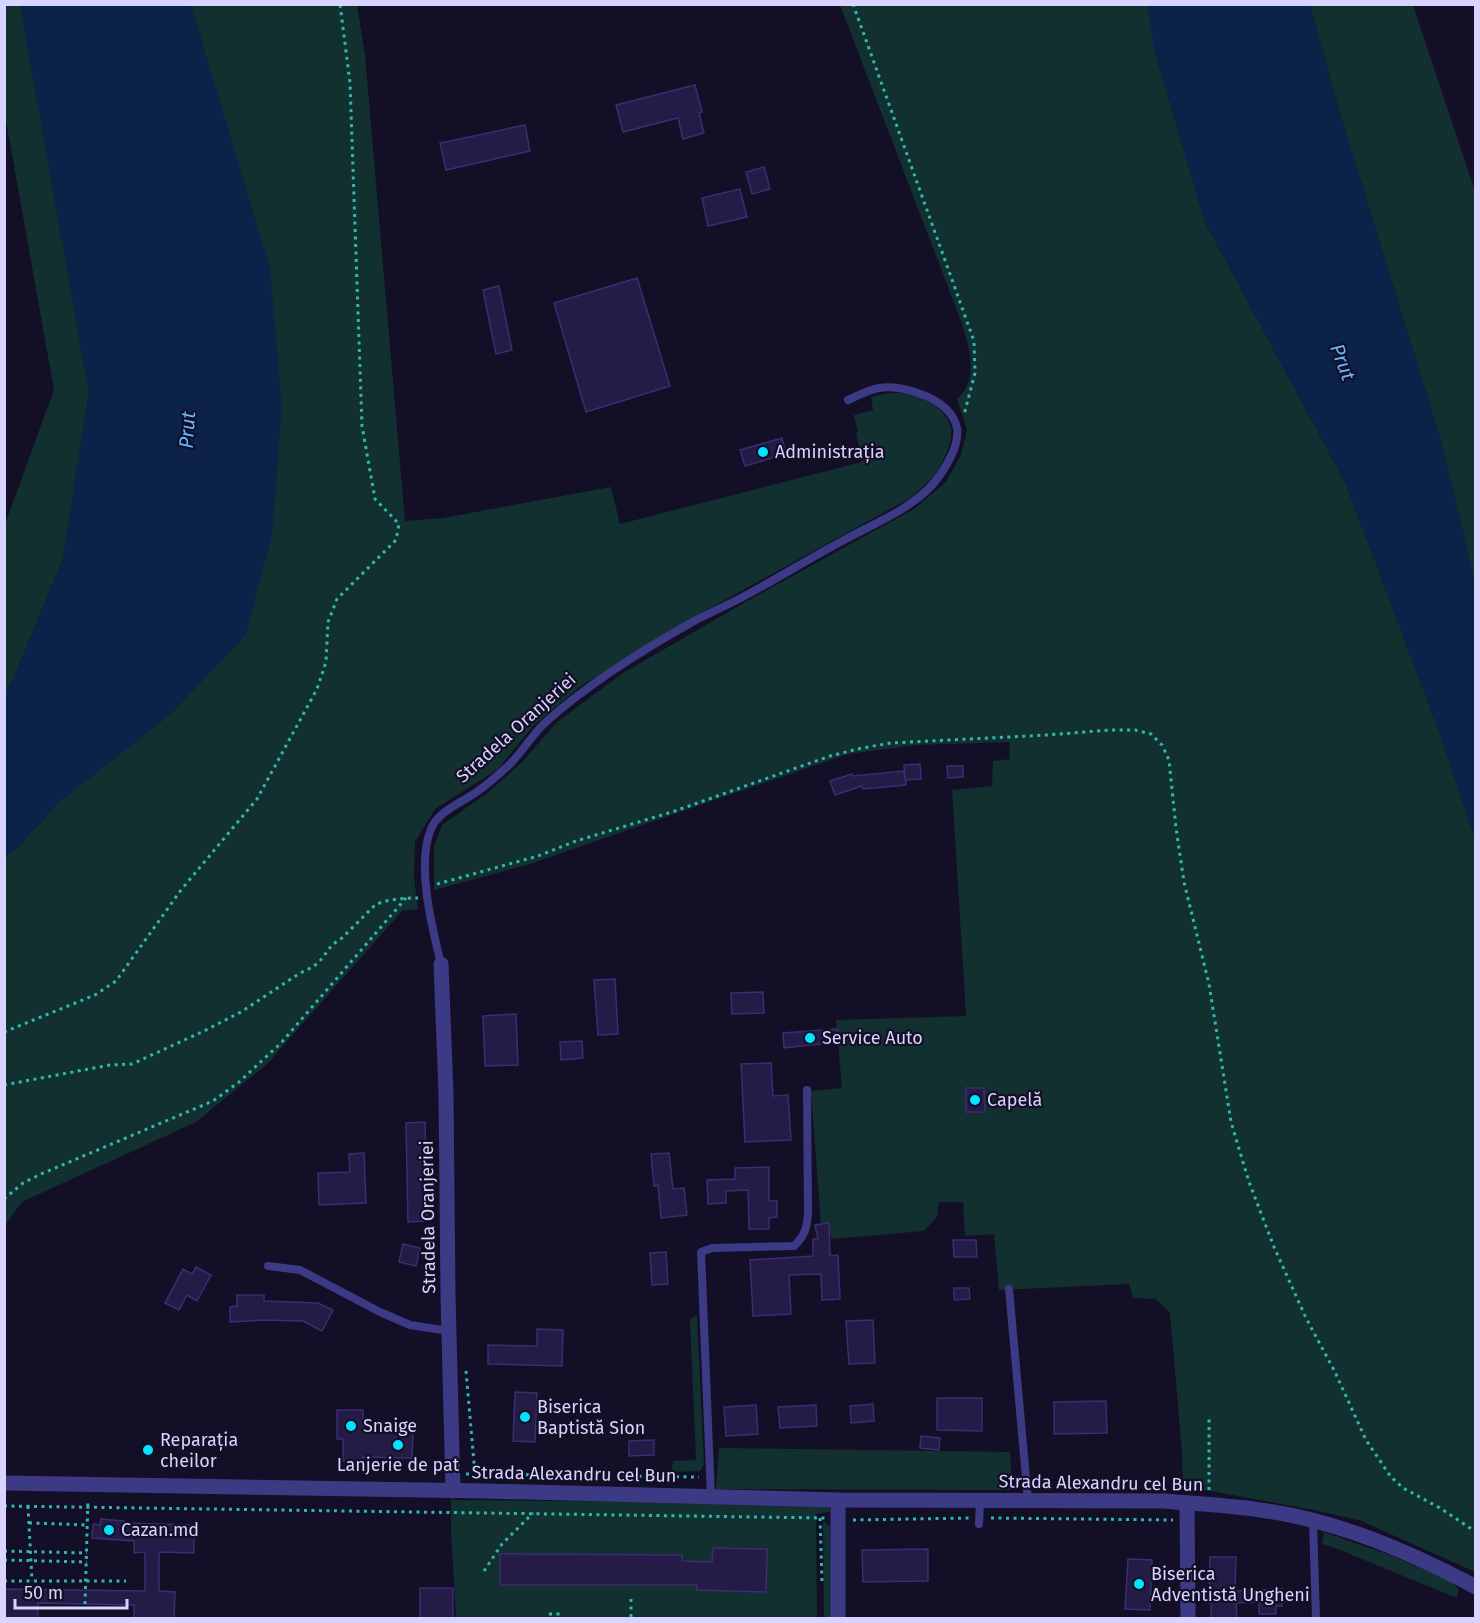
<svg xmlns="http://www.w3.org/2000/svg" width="1480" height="1623" viewBox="0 0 1480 1623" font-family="'Fira Sans',sans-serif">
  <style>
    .green { fill: #12302f }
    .water { fill: #0c2248 }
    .building { fill: #241b47; stroke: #3b2d73; stroke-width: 1.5 }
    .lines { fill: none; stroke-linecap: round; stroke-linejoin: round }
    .path { stroke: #2fb8b0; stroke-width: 3; stroke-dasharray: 3 4.5; stroke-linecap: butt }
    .lane { stroke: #3d3a85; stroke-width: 8 }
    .street { stroke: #3d3a85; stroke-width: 15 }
    .poi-dot { fill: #00e5ff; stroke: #130f26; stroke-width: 2 }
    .labels { text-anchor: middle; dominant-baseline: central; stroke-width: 4.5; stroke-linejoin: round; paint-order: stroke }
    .poi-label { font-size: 18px; fill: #d9d4ff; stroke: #130f26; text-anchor: start }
    .street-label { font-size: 18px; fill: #d9d4ff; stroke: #130f26 }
    .water-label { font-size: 20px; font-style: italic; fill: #62b6ff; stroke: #130f26 }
  </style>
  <rect width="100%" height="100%" fill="#130f26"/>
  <g class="green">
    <polygon points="20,4 89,392 63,559 12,682 5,695 4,527 54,390 5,115 5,5"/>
    <path d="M191,5H357L365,55L405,521L443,518L611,487L620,524L862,462L856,433L858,432L854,415L873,410L871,397C880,395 890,392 899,393C919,395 946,406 951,428C954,441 941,469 931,479C925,486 917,492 910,498L705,611L581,686L533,726L498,769L435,809L415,842L414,877L418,910H403L267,1064L196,1122L22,1202L5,1225V856L15,850L58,803L202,42Z"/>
    <path d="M840,5H1148L1155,52L1205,222L1346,484L1440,734L1475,839V1572L1359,1520L1314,1510L1183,1486L1182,1452L1170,1313L1156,1299L1133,1298L1129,1284L999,1290L994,1234L965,1236L963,1202H939L937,1217L924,1231L831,1239L829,1223L821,1224L811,1091L842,1088L836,1020L966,1016L952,790L992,786L993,761L1010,759L1009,742L917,745L848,754L527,865L434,890V846L442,825L490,791L523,761L557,722L623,673L756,596L914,509L946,482L961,455L967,430L957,399C980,379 969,346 961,321Z"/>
    <polygon points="1310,5 1413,5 1475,191 1475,583 1441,441 1340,114"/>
    <polygon points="697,1315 704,1464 700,1471 671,1472 673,1461 696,1460 690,1319"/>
    <polygon points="719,1448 1010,1452 1012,1490 716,1489"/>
    <polygon points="451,1500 830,1504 830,1512 816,1514 817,1618 456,1618 451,1528"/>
    <polygon points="823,1521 830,1526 832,1618 824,1618"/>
    <polygon points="1324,1532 1390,1555 1451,1581 1459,1590 1457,1598 1335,1548 1322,1544"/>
  </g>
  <g class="water">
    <polygon points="20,5 191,5 270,268 282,407 272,535 246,635 170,715 58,803 15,850 5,856 5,695 12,682 63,559 89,392"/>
    <polygon points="1148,5 1310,5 1340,114 1441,441 1475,583 1475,839 1440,734 1346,484 1205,222 1153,44"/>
  </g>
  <g class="building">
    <polygon points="695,85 702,112 699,113 704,133 683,139 678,118 623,132 616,105"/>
    <polygon points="525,125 530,151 446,170 440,143"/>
    <polygon points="764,167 770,189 752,194 746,172"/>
    <polygon points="740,189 747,217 708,226 702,198"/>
    <polygon points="637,278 670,386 586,412 554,303"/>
    <polygon points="499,286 512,350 496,354 483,290"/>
    <polygon points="782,438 786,454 745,466 740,450"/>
    <polygon points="920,764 921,779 905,780 904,765"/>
    <polygon points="947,766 963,766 963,777 948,778"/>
    <polygon points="904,771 906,785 863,789 862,786 835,795 830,781 852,774 853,776"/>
    <polygon points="615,979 618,1034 598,1035 594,980"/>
    <polygon points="763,992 764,1013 732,1014 731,993"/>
    <polygon points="516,1014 518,1065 485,1066 483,1016"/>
    <polygon points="837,1029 838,1042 784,1048 783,1033"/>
    <polygon points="582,1041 583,1058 561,1060 560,1042"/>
    <polygon points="771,1063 773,1096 788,1095 791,1140 745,1142 741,1064"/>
    <polygon points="966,1088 984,1088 985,1112 966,1112"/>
    <polygon points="425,1122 427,1221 408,1222 406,1123"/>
    <polygon points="364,1153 366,1203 319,1205 318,1173 350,1172 349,1154"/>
    <polygon points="669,1153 673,1189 684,1188 687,1215 661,1218 658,1185 654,1186 651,1154"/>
    <polygon points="769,1167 769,1201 777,1201 777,1217 769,1218 769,1229 749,1229 748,1190 726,1191 726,1203 708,1204 707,1180 735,1179 735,1168"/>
    <polygon points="829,1223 830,1256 838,1255 840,1299 822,1300 821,1274 789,1275 791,1314 753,1316 750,1260 813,1256 813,1239 818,1239 815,1225"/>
    <polygon points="953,1240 976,1240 977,1257 954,1257"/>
    <polygon points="403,1244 420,1248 416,1266 399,1262"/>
    <polygon points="666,1252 668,1284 652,1285 650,1253"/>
    <polygon points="196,1267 211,1275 197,1301 187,1295 179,1310 165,1303 183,1269 192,1274"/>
    <polygon points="954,1288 969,1288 970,1299 954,1300"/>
    <polygon points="237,1295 264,1295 264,1301 318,1303 333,1310 322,1331 303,1321 264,1320 230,1322 230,1307 237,1306"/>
    <polygon points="873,1320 875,1363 849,1364 846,1321"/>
    <polygon points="537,1329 563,1330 562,1366 488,1364 488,1345 537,1346"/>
    <polygon points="515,1392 537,1393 535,1442 513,1441"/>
    <polygon points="937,1398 982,1398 982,1431 937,1430"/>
    <polygon points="1106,1401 1107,1433 1054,1434 1054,1402"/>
    <polygon points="873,1404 874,1421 851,1423 850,1406"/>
    <polygon points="756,1405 758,1434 726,1436 724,1407"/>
    <polygon points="816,1405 817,1426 780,1428 778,1407"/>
    <polygon points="337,1410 363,1410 363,1430 413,1431 412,1458 363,1457 363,1461 343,1461 343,1439 337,1439"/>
    <polygon points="921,1436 940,1438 939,1450 920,1448"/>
    <polygon points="654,1440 654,1455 629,1456 629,1441"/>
    <polygon points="101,1519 124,1521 124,1523 194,1525 194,1553 159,1552 159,1591 175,1592 174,1618 134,1618 134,1605 38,1603 38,1618 4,1618 4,1589 145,1591 145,1552 134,1553 134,1541 92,1538 93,1524 100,1525"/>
    <polygon points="713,1548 767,1549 766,1592 697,1590 697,1585 500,1585 500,1554 682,1555 682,1561 712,1562"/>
    <polygon points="928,1549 928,1581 863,1582 862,1550"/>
    <polygon points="1210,1557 1236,1557 1235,1591 1282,1589 1282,1606 1276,1606 1276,1614 1259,1614 1259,1602 1236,1603 1237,1618 1211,1618 1211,1603 1209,1603"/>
    <polygon points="1128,1559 1152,1560 1150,1610 1125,1609"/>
    <rect x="420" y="1588" width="33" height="30"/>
  </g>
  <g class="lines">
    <g class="path">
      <polyline points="853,4 974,341 975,373 964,415"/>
      <polyline points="437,884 538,856 576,841 675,811 830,756 862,748 891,743 1047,735 1110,730 1135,730 1151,734 1162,745 1169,760 1176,828 1184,882 1209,984 1231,1122 1249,1182 1274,1247 1306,1318 1335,1372 1366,1440 1391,1477 1403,1488 1440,1508 1476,1532"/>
      <polyline points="4,1032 95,995 116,981 181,890 257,799 317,689 326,662 328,622 337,599 396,540 399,524 375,499 362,426 350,83 340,4"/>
      <path d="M4,1085L110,1065L132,1064L204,1031L241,1012L300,973L313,967L320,961L332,945L342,938L375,905C387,899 405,898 418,898"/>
      <polyline points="4,1199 23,1183 41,1174 213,1101 239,1082 281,1043 406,898"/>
      <polyline points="466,1371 475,1474"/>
      <polyline points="466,1474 699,1477"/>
      <polyline points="1209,1490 1209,1419"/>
      <polyline points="4,1506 825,1518"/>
      <polyline points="28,1506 32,1581"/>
      <polyline points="820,1518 822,1582"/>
      <polyline points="991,1518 1173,1520"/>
      <polyline points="853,1520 969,1518"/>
      <polyline points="29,1523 88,1525"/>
      <polyline points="4,1551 87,1553"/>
      <polyline points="4,1560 87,1562"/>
      <polyline points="484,1571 502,1544 533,1513"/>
      <polyline points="4,1581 126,1581"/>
      <polyline points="631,1599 631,1618"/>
      <polyline points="85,1604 88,1499"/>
      <polyline points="549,1614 561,1614 561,1618"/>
    </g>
    <g class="lane">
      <path d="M441,964C432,927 416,865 431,829C438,811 463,802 478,791C488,784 498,775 507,767C522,753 532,734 548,720C592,681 644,649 696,620C710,613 725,606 739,599C775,580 810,558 846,539C875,523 911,509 933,484C944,471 960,446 957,428C951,399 904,384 879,388C868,390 857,396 848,400"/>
      <polyline points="268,1266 300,1270 380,1312 410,1325 449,1331"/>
      <polyline points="1009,1289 1028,1500"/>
      <path d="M711,1497L701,1252L712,1248L794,1246C805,1236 807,1227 808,1213L807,1090"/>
      <polyline points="1313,1522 1316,1618"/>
      <polyline points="979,1524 980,1502"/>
    </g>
    <g class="street">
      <polyline points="441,964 446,1093 448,1294 453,1491"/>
      <path d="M4,1483L485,1491L838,1500L1164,1501C1196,1504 1228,1505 1260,1510C1336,1520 1408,1551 1476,1587"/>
      <polyline points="838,1500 838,1618"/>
      <polyline points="1187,1503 1188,1618"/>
    </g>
  </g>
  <g class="poi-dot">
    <circle cx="763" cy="452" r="6"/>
    <circle cx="810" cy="1038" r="6"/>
    <circle cx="975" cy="1100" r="6"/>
    <circle cx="525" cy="1417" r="6"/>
    <circle cx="351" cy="1426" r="6"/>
    <circle cx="398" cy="1445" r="6"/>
    <circle cx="148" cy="1450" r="6"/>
    <circle cx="109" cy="1530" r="6"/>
    <circle cx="1139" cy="1584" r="6"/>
  </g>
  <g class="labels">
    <g class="poi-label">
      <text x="775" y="452">Administrația</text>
      <text x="822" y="1038">Service Auto</text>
      <text x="987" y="1100">Capelă</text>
      <text x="537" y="1407">Biserica<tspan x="537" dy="21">Baptistă Sion</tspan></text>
      <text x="363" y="1426">Snaige</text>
      <text x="160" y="1440">Reparația<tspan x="160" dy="21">cheilor</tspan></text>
      <text x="398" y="1465" text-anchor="middle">Lanjerie de pat</text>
      <text x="121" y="1530">Cazan.md</text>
      <text x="1151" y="1574">Biserica<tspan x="1151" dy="21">Adventistă Ungheni</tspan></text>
    </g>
    <g class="street-label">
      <text transform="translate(516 728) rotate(-42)">Stradela Oranjeriei</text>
      <text transform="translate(428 1217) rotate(-91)">Stradela Oranjeriei</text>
      <text transform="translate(574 1474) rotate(1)">Strada Alexandru cel Bun</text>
      <text transform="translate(1101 1483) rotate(1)">Strada Alexandru cel Bun</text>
    </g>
    <g class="water-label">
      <text transform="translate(1343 362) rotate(69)">Prut</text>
      <text transform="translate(187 430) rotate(-86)">Prut</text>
    </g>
  </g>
  <rect width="1480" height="1623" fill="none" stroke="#d9d4ff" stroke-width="12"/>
  <path d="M15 1599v9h112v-9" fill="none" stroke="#d9d4ff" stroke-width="3"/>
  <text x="24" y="1599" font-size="18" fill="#d9d4ff" stroke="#130f26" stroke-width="4.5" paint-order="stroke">50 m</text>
</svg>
